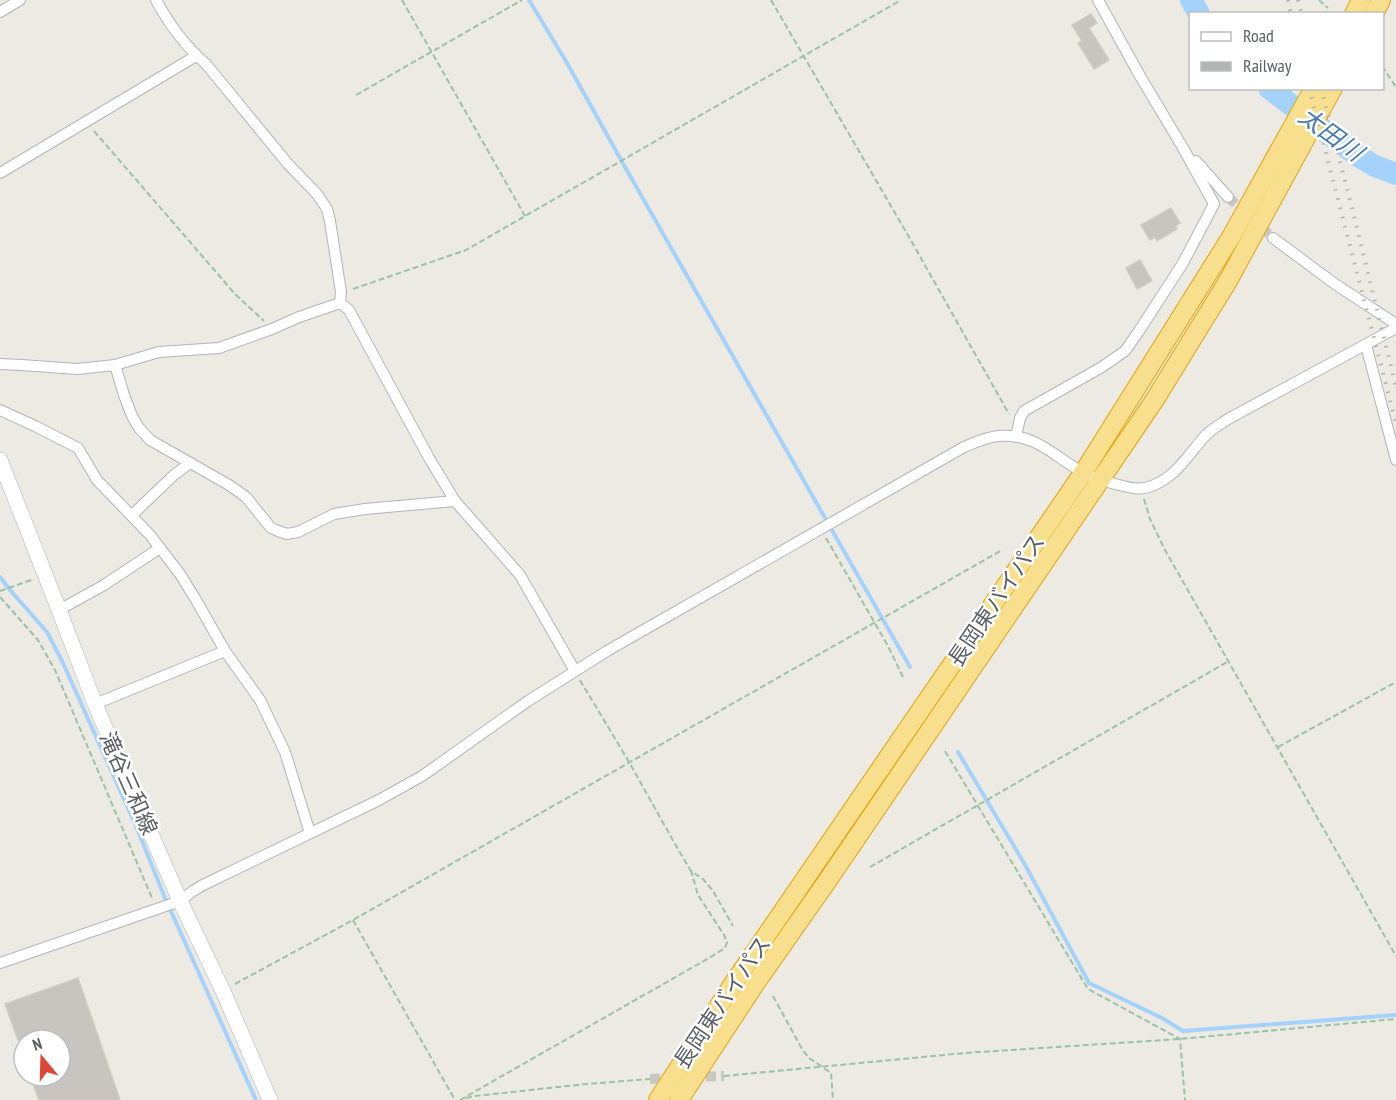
<svg xmlns="http://www.w3.org/2000/svg" width="1396" height="1100" viewBox="0 0 1396 1100" font-family="'PT Sans Narrow','Noto Sans JP',sans-serif">
  <style>
    .lines { fill: none; stroke-linecap: round; stroke-linejoin: round }
    .stream { stroke: #a4d2fa; stroke-width: 4 }
    .river { stroke: #a4d2fa; stroke-width: 22 }
    .building { fill: #c8c4bf; stroke: #d0ccc0; stroke-width: 1.5 }
    .street-tunnel { stroke: #c8c7c2; stroke-width: 10; stroke-dasharray: 10 5; stroke-linecap: butt }
    .street-casing { stroke: #b2b4b9; stroke-width: 12 }
    .secondary-casing { stroke: #b1b4b9; stroke-width: 16 }
    .highway-casing { stroke: #e2a40c; stroke-width: 20 }
    .path { stroke: #99c3a6; stroke-width: 2; stroke-dasharray: 6 3; stroke-linecap: butt }
    .street { stroke: #fff; stroke-width: 10 }
    .secondary { stroke: #fff; stroke-width: 15 }
    .highway { stroke: #f7df8e; stroke-width: 18 }
    .rail { stroke: #b2b3b3; stroke-width: 4; stroke-dasharray: 1.5 8; stroke-linecap: butt }
    .labels { text-anchor: middle; dominant-baseline: central; stroke-width: 5; stroke-linejoin: round; paint-order: stroke }
    .street-label { font-size: 22px; fill: #5a5d62; stroke: #fff }
    .water-label { font-size: 24px; font-style: italic; fill: #4579b3; stroke: #fff }
  </style>
  <rect width="100%" height="100%" fill="#eceae2"/>
  <g class="lines">
    <g class="stream">
      <polyline points="529,0 567,63 621,160 910,667"/>
      <polyline points="0,577 10,590 47,632 63,663 136,826 165,898 256,1100"/>
      <polyline points="958,752 1024,863 1089,983 1162,1018 1183,1031 1396,1015"/>
    </g>
    <g class="river">
      <polyline points="1191,0 1199,14"/>
      <polyline points="1269,88 1355,154 1375,166 1396,174"/>
    </g>
  </g>
  <g class="building">
    <polygon points="1091,14 1097,23 1089,28 1109,60 1094,69 1078,43 1082,41 1072,25"/>
    <polygon points="1171,208 1180,223 1175,226 1177,229 1157,241 1155,237 1150,240 1141,225"/>
    <polygon points="1140,260 1152,281 1137,289 1126,268"/>
    <polygon points="78,978 120,1100 39,1100 30,1076 60,1076 60,1040 18,1040 5,1004"/>
  </g>
  <g class="lines">
    <g class="street-tunnel">
      <polyline points="1228,197 1273,238"/>
      <polyline points="691,1077 724,1076"/>
      <polyline points="650,1079 675,1078"/>
    </g>
    <g class="street-casing">
      <g id="street">
        <path d="M156,0C169,24 186,47 206,64L288,164L317,194L327,209L330,221L341,292L340,303"/>
        <polyline points="0,12 20,0"/>
        <polyline points="1196,161 1228,197"/>
        <polyline points="0,173 196,56"/>
        <polyline points="1273,238 1335,284 1396,324"/>
        <polyline points="340,303 349,310 429,458 455,501 520,575 575,671"/>
        <polyline points="1366,345 1396,460"/>
        <polyline points="0,364 22,365 77,369 115,365 159,352 219,348 272,329 299,317 340,303"/>
        <polyline points="115,365 124,395 132,416 139,428 150,440 229,485 246,497 271,528 278,531 287,534 298,532 334,514 365,509 455,501"/>
        <polyline points="0,410 35,426 78,448 97,480 150,535 180,574 196,600 225,651 260,700 285,752 310,833"/>
        <polyline points="1016,437 1020,418 1024,411 1102,367 1125,351 1139,331 1183,263 1214,204 1183,148 1140,76 1098,0"/>
        <polyline points="132,515 174,475 190,463"/>
        <polyline points="59,610 104,585 160,548"/>
        <polyline points="95,704 225,651"/>
        <path d="M0,963L180,901L193,891L203,885L379,800L422,776L528,701L607,651L964,447C974,443 986,437 998,436C1037,433 1054,457 1084,473C1095,479 1107,482 1119,485C1131,488 1142,491 1154,485C1177,476 1190,452 1206,435C1213,428 1221,424 1228,419L1396,328"/>
      </g>
    </g>
    <g class="secondary-casing">
      <polyline id="secondary" points="0,460 59,610 95,704 180,901 223,991 270,1100"/>
    </g>
    <g class="highway-casing">
      <g id="highway">
        <polyline points="1354,14 1361,0"/>
        <polyline points="1374,14 1381,0"/>
        <polyline points="658,1100 735,981 1083,473 1231,237 1314,88"/>
        <polyline points="679,1100 755,984 828,880 1154,401 1228,281 1333,88"/>
      </g>
    </g>
    <g class="path">
      <polyline points="402,0 525,216"/>
      <polyline points="771,0 909,237 1009,414"/>
      <polyline points="1319,0 1328,8"/>
      <polyline points="1382,66 1396,87"/>
      <polyline points="356,95 522,0"/>
      <polyline points="94,131 235,294 264,321"/>
      <polyline points="353,289 466,250 901,0"/>
      <polyline points="1144,499 1150,519 1165,550 1396,956"/>
      <polyline points="826,538 888,646 903,677"/>
      <polyline points="0,591 34,579"/>
      <polyline points="0,597 38,640 55,670 152,898"/>
      <polyline points="580,680 629,762 679,851 691,871 703,879 713,891 733,926"/>
      <polyline points="1278,747 1396,682"/>
      <polyline points="945,751 1088,989 1180,1039 1185,1100"/>
      <polyline points="870,867 1229,661"/>
      <polyline points="353,920 455,1100"/>
      <polyline points="235,984 353,920 1002,550"/>
      <polyline points="773,996 802,1049 809,1058 831,1073 833,1100"/>
      <polyline points="724,1076 965,1053 1180,1039 1396,1019"/>
      <polyline points="466,1098 475,1096 586,1084 650,1079"/>
      <polyline points="460,1100 709,958 725,948 727,942 724,935 698,895 691,871"/>
    </g>
    <use href="#street" class="street"/>
    <use href="#secondary" class="secondary"/>
    <use href="#highway" class="highway"/>
    <g class="rail">
      <polyline points="1288,0 1291,14"/>
      <polyline points="1298,0 1302,14"/>
      <polyline points="1309,88 1396,423"/>
      <polyline points="1321,88 1350,200 1396,387"/>
    </g>
  </g>
  <g class="labels">
    <g class="street-label">
      <text transform="translate(996 600) rotate(-56)">長岡東バイパス</text>
      <text transform="translate(129 783) rotate(66)">滝谷三和線</text>
      <text transform="translate(722 1002) rotate(-56)">長岡東バイパス</text>
    </g>
    <g class="water-label">
      <text transform="translate(1331 134) rotate(36)">太田川</text>
    </g>
  </g>
  <rect x="1189" y="12" width="195" height="78" fill="#ffffff" stroke="#bdbec0" stroke-width="1.5"/>
  <rect x="1201" y="32" width="30" height="9" fill="#ffffff" stroke="#bdbec0" stroke-width="1.5"/>
  <text x="1243" y="42" font-size="18" fill="#5a5d62">Road</text>
  <rect x="1201" y="62" width="30" height="9" fill="#b2b3b3" stroke="#bdbec0" stroke-width="1.5"/>
  <text x="1243" y="72" font-size="18" fill="#5a5d62">Railway</text>
  <g transform="translate(42 1058) rotate(341)"><circle r="28" fill="#ffffff" stroke="#bdbec0" stroke-width="1.5"/>
  <path d="M0-4.5L10 22L0 15L-10 22Z" fill="#df4635"/>
  <text y="-9" font-size="16" font-weight="bold" text-anchor="middle" fill="#5a5d62">N</text>
  </g>
</svg>
